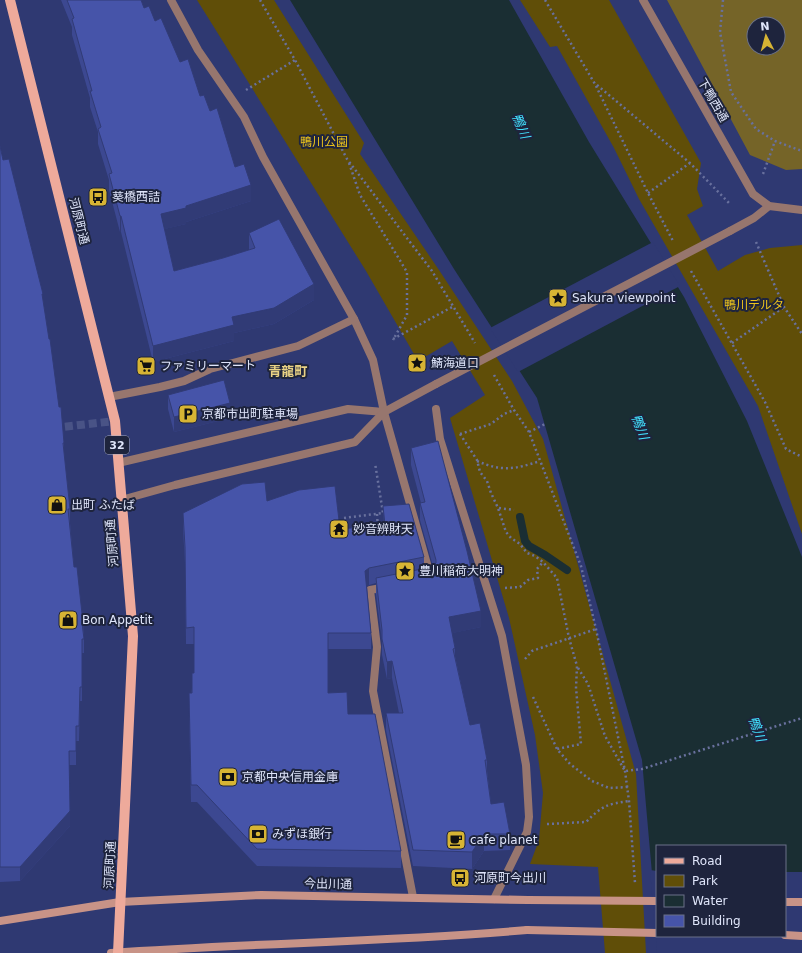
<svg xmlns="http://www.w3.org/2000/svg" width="802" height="953" viewBox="0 0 802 953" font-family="'DejaVu Sans','Noto Sans JP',sans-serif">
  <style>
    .green { fill: #604e08 }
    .forest { fill: #756428; fill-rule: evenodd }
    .water { fill: #1a2e33 }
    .pier { fill: #2f3972 }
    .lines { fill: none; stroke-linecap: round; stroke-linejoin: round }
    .stream { stroke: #1a2e33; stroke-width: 8 }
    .pedestrian-tunnel { stroke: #495386; stroke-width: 8; stroke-dasharray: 8 4; stroke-linecap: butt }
    .path { stroke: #69719e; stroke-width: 2.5; stroke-dasharray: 2 3; stroke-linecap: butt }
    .service { stroke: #97766e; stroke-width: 8 }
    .pedestrian { stroke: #97766e; stroke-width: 8 }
    .minor { stroke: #97766e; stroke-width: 8 }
    .tertiary { stroke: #97766e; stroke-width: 8 }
    .secondary { stroke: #c89387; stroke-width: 8 }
    .primary { stroke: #eeaa9b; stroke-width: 10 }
    .minor-bridge { stroke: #97766e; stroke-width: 8 }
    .secondary-bridge { stroke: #c89387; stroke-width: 8 }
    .wall { fill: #3c4891 }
    .shaded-wall { fill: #313b76 }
    .building { fill: #4654a9; stroke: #313b76 }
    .labels { text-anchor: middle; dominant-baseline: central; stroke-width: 4; stroke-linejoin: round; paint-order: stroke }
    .shield { fill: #1e243d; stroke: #a5abc1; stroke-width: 1 }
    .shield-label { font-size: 11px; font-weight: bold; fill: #dfe5fa }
    .street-label { font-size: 12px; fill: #dfe5fa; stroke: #1e243d }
    .park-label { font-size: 12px; fill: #edc41c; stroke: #1e243d }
    .poi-label { font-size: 12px; fill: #dfe5fa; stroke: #1e243d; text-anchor: start }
    .water-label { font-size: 13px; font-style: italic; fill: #42e0fe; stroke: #1e243d }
    .neighbourhood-label { font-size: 13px; font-weight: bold; fill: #e9d285; stroke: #1e243d }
  </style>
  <rect width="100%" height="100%" fill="#2f3972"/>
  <g class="green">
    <polygon points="197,0 274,0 364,143 360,154 439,270 512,381 543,439 636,774 646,953 605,953 598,867 530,864 539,840 543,793 535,735 509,618 450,418 485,395 452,341 418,361 366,271"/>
    <polygon points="520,0 609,0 701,163 697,189 703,206 687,215 718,271 745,255 770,248 802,245 802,534 758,406 639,199 614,148 557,46 550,47"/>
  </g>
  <path class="forest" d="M667,0H802V169L786,170L750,155ZM754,24H778V48H754Z"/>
  <polygon class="water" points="290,0 509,0 589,142 684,297 747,421 802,557 802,953 785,936 785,846 657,846 657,930 642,760 537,398 454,269"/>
  <g class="pier">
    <polygon points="653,242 680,286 518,372 490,328"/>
    <polygon points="650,870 657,871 657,932 655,931"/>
    <polygon points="785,872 802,872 802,953 657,953 656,936 785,936"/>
  </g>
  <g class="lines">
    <polyline class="stream" points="520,517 525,541 529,546 545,555 567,570"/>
    <polyline class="pedestrian-tunnel" points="53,428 115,421"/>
    <g class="path">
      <polyline points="260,0 295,60 347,159 432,271 475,343"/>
      <polyline points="545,0 595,84 648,193 673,241"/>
      <polyline points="723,0 720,32 731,92 756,129 775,141 802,151"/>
      <polyline points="597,85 690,163 730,204"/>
      <polyline points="246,90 295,60"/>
      <polyline points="349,163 360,195 407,272 407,315 393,340"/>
      <polyline points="763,174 775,141"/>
      <polyline points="648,193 690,163"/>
      <polyline points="756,242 784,307 802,334"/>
      <polyline points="691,271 765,402 786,449 802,457"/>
      <polyline points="393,339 454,306"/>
      <polyline points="732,343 784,307"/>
      <polyline points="494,375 514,410 529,432 581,566 596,629 625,771 629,801 635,883"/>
      <polyline points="529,432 545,424"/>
      <polyline points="460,434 477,460 480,472 487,481 491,493 498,508 506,532 511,538 520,544 527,553 535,556 543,562 557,578 569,638 577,666 576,688 581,744 557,749"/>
      <polyline points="460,434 491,424 504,414 514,410"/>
      <path d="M477,461C502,472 516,469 540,461"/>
      <polyline points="499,508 514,510"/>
      <polyline points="377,514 378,529"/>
      <polyline points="344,518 383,513 375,463"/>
      <polyline points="505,588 520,587 528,580 538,578 537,569 543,562"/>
      <polyline points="525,659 532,651 596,629"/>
      <polyline points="578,668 588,684 605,736 625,771 642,769 802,718"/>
      <polyline points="533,697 557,749 570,764 592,781 609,788 628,787"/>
      <path d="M547,824L586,822C602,806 607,804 629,801"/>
    </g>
    <g class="service">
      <polyline points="384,412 431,578"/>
      <polyline points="387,587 370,590 377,647 373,691 413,897"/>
    </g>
    <polyline class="pedestrian" points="436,409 440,439 502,636 526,765 529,817 527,832 494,899"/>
    <g class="minor">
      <polyline points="171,0 198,50 244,117 263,157 354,319 373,360 384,412"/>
      <polyline points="730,231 754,218 769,206"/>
      <polyline points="109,397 160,387 184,381 210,369 298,346 354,319"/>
      <polyline points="118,463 348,409 384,412"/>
      <polyline points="121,500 175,485 355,442 384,412 436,384"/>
    </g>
    <polyline class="tertiary" points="643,0 753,194 769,206 802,210"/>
    <g class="secondary">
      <polyline points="785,902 802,902"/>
      <polyline points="0,921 120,902 261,895 528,900"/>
      <polyline points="785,935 802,936"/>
      <path d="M111,953C250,943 389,942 527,930"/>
    </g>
    <polyline class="primary" points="10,0 115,421 133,636 118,953"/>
    <polyline class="minor-bridge" points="436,384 730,231"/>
    <g class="secondary-bridge">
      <polyline points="528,900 657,901"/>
      <polyline points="527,930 657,933"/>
    </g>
  </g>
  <g class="wall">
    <polygon points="61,0 141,0 144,8 155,21 200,96 210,111 235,167 251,201 186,222 186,224 164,229 174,271 223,258 249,250 249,233 314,300 274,324 234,333 234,341 153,362 121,232 120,232 109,190 109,180 98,144 98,132 90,107 90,98 72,35 72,27"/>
    <polygon points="0,146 3,160 43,302 64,443 64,454 70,509 70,523 74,567 83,623 84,639 84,653 82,653 82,701 80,701 79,741 76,741 76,765 69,765 70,826 20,881 0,882"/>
    <polygon points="168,395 230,418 174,432 168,409"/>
    <polygon points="411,448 481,627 452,633 455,648 455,656 470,725 487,760 487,770 491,804 510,834 510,850 484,851 472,869 413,866 386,730 386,713 399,713 392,678 387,679 382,655 382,641 376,594 376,583 369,585 367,586 371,633 371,649 328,649 328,693 348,714 401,851 401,868 257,866 197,802 191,802 189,710 194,673 194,644 186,644 185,563 183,529 183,513 267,501 340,529 384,525 383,506 424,557 424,568 432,567 433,566 420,520 420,503 421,503 411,465"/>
  </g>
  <g class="shaded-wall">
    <polygon points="251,185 251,201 186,222 186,224 161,230 161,214"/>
    <rect x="120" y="216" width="1" height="16"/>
    <polygon points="314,284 314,300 274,324 234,333 234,341 153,362 153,346 232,317"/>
    <polygon points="230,403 230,418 174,432 174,417"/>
    <polygon points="369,568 369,585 365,588 365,571"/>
    <polygon points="481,611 481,627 449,634 449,617"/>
    <polygon points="392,661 392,678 387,679 387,662"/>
    <polygon points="70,811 70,826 20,881 20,867"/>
    <polygon points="484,834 484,851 472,869 472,852"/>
  </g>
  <g class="building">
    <polygon points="67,0 141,0 144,8 149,6 155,21 161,18 180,62 188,59 200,96 204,95 210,111 217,108 235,167 244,164 251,185 186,206 186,208 161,214 174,271 223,258 255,248 249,233 279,219 314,284 274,308 232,317 234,325 153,346 121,216 120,216 109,174 112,173 98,129 101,127 90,91 92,91 72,19 74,18"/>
    <polygon points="0,146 3,160 9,159 43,294 42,294 49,339 50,339 59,407 61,407 64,443 63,443 70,509 68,509 74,567 77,567 83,623 82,623 84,639 82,639 82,687 80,687 79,726 76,726 76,751 69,751 70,811 20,867 0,867"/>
    <polygon points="224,380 230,403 174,417 168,395"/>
    <polygon points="438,441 467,551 481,611 449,617 455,648 453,649 470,725 480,723 487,760 485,760 491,804 504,802 510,834 484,834 472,852 413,850 386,713 403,713 392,661 387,662 382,639 382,630 376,578 432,567 436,563 436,560 420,503 425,502 411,448"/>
    <polygon points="265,482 267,501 299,490 335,486 340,529 385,525 383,506 409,504 424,557 369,568 365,571 371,633 328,633 328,693 347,692 348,714 375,714 401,851 257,849 197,785 191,785 189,693 192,693 192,673 194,673 194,627 186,628 185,547 183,513 242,484"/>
  </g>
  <defs>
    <g id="bus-square" transform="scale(1)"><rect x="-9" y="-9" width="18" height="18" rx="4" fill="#d7b434" stroke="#1e243d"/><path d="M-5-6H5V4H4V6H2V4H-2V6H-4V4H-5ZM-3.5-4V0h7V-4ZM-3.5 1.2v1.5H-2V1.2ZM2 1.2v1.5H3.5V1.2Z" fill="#111"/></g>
    <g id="sight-square" transform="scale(1)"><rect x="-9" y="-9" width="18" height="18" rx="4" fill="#d7b434" stroke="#1e243d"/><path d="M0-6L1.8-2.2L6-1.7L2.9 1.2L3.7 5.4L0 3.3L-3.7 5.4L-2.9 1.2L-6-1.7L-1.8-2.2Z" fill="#111"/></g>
    <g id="supermarket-square" transform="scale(1)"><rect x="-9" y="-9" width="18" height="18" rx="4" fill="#d7b434" stroke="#1e243d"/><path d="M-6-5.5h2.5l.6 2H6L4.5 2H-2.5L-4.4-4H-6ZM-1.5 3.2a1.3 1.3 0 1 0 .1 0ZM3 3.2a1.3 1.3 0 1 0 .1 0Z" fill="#111"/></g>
    <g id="parking-square" transform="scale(1)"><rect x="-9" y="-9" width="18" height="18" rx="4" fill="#d7b434" stroke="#1e243d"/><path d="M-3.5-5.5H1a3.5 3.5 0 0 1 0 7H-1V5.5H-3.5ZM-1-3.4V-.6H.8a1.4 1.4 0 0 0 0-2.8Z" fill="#111"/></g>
    <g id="shop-square" transform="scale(1)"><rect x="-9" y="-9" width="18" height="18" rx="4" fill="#d7b434" stroke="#1e243d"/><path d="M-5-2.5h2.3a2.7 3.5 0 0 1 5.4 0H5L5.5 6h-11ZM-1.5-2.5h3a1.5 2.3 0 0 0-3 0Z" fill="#111"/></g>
    <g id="temple-square" transform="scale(1)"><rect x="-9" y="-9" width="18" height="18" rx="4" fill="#d7b434" stroke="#1e243d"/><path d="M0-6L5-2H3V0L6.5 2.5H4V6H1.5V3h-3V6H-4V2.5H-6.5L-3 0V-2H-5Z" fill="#111"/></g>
    <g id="bank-square" transform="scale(1)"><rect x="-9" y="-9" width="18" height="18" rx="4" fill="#d7b434" stroke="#1e243d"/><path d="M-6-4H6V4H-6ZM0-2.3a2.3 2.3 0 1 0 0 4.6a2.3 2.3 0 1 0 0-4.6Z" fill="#111"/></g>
    <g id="cafe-square" transform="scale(1)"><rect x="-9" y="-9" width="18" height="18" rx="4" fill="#d7b434" stroke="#1e243d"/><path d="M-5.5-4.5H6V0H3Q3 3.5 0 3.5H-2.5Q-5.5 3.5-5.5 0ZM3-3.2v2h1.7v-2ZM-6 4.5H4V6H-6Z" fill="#111"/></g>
  </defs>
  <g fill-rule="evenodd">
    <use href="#bus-square" x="98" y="197"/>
    <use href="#sight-square" x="558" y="298"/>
    <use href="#sight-square" x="417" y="363"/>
    <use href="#supermarket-square" x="146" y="366"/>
    <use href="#parking-square" x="188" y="414"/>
    <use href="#shop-square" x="57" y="505"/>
    <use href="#temple-square" x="339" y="529"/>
    <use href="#sight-square" x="405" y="571"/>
    <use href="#shop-square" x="68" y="620"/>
    <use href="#bank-square" x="228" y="777"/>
    <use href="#bank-square" x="258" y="834"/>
    <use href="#cafe-square" x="456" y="840"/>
    <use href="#bus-square" x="460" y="878"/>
  </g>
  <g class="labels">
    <rect class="shield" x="105" y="436" width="24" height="18" rx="3"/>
    <g class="shield-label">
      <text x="117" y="445">32</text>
    </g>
    <g class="street-label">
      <text transform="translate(713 100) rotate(60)">下鴨西通</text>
      <text transform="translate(79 221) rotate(76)">河原町通</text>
      <text transform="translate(112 543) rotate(-95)">河原町通</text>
      <text transform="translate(110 865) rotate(-87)">河原町通</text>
      <text transform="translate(328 884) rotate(1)">今出川通</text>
    </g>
    <g class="park-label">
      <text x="324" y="142">鴨川公園</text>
      <text x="754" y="305">鴨川デルタ</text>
    </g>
    <g class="poi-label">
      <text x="112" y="197">葵橋西詰</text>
      <text x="572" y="298">Sakura viewpoint</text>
      <text x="431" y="363">鯖海道口</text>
      <text x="160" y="366">ファミリーマート</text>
      <text x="202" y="414">京都市出町駐車場</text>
      <text x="71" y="505">出町 ふたば</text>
      <text x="353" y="529">妙音辨財天</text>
      <text x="419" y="571">豊川稲荷大明神</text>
      <text x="82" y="620">Bon Appetit</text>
      <text x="242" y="777">京都中央信用金庫</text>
      <text x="272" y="834">みずほ銀行</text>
      <text x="470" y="840">cafe planet</text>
      <text x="474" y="878">河原町今出川</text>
    </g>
    <g class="water-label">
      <text transform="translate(521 126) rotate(67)">鴨川</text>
      <text transform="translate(640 427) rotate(69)">鴨川</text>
      <text transform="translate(757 729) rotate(69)">鴨川</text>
    </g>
    <g class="neighbourhood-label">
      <text x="288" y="371">青龍町</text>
    </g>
  </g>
  <rect x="656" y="845" width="130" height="92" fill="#1e243d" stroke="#6b7189"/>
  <rect x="664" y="858" width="20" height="6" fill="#eeaa9b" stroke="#6b7189"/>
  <text x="692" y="865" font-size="12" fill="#dfe5fa">Road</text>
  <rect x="664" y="875" width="20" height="12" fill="#604e08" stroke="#6b7189"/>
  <text x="692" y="885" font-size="12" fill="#dfe5fa">Park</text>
  <rect x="664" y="895" width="20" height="12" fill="#1a2e33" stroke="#6b7189"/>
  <text x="692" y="905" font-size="12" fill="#dfe5fa">Water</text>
  <rect x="664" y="915" width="20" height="12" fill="#4654a9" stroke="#6b7189"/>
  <text x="692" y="925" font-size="12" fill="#dfe5fa">Building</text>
  <g transform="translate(766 36) rotate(354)"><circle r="19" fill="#1e243d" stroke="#6b7189"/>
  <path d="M0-3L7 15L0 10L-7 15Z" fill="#d7b434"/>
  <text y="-6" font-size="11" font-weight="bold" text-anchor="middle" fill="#dfe5fa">N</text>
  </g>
</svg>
